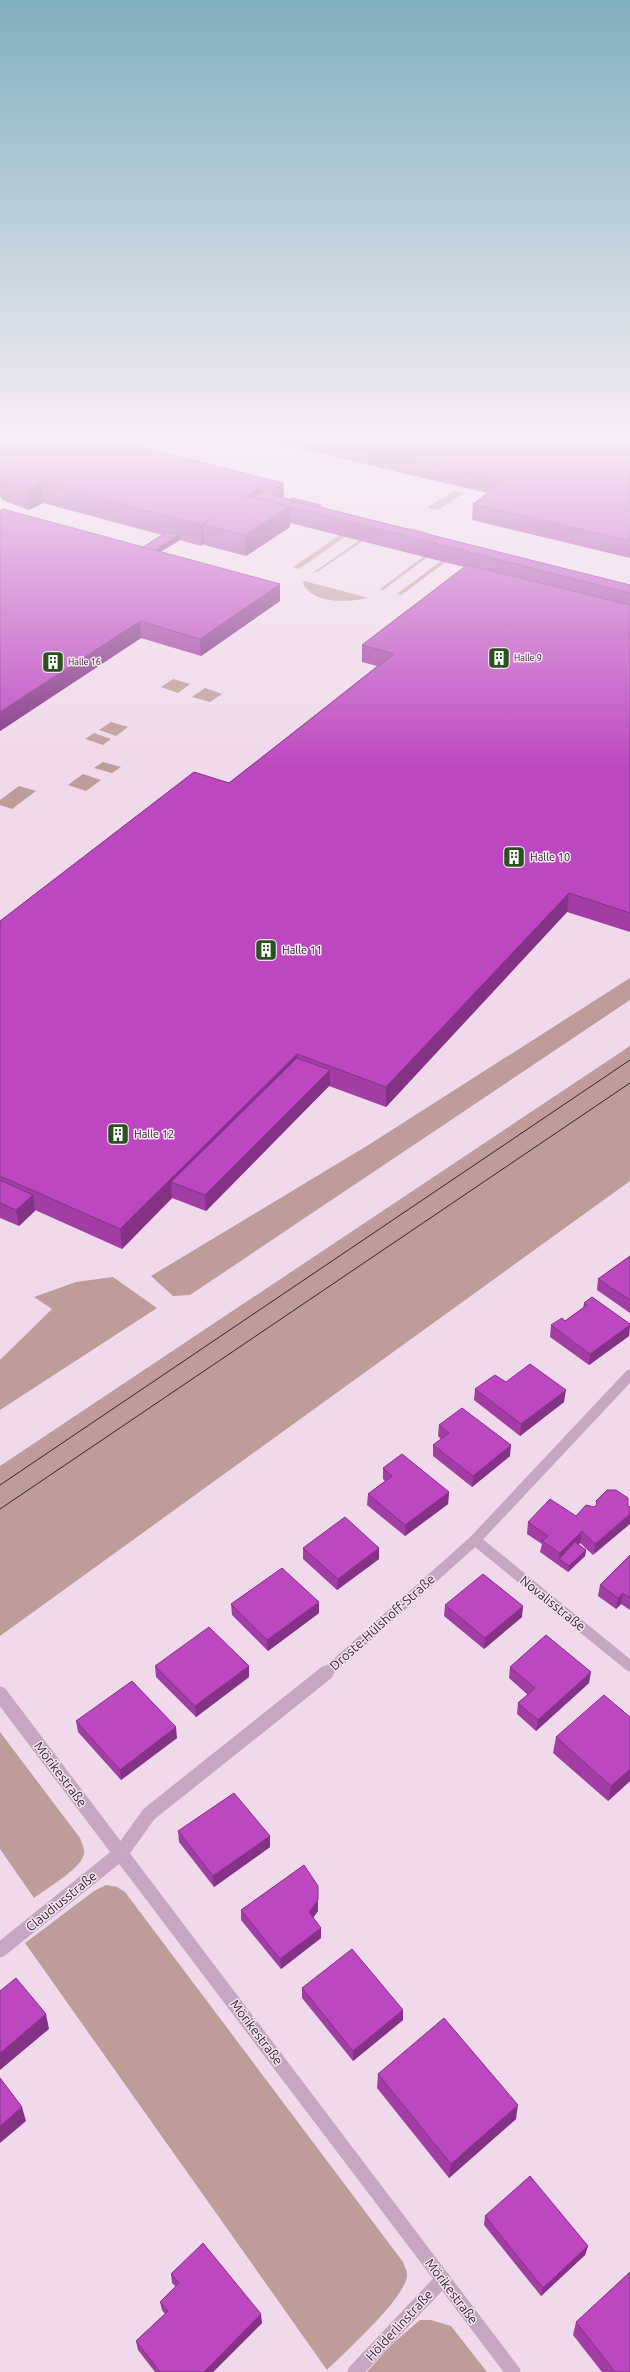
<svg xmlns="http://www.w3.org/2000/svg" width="630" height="2372" viewBox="0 0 630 2372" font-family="Ubuntu,sans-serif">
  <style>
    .green { fill: #be9c9a }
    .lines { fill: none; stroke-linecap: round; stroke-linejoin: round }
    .minor-far1 { stroke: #c7a6c1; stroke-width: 11 }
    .minor { stroke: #c7a6c1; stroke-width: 15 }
    .tram { stroke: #332633; stroke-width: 1 }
    .wall { fill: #a23da5 }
    .shaded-wall { fill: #843286 }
    .building { fill: #bc47c0; stroke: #843286 }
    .labels { text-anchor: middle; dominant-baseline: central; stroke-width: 3; stroke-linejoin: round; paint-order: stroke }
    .far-poi-label { font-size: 9px; fill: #332633; stroke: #f8e5f3; text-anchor: start }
    .poi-label { font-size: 11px; fill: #332633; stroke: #f8e5f3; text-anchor: start }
    .near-street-label { font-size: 13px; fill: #332633; stroke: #f8e5f3 }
  </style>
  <rect width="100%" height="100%" fill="#f0d9ea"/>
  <g class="green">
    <polygon points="453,491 464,493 438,510 427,508"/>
    <polygon points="359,522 365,523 299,569 293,567"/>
    <path d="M399,528C412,528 427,529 436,539V551L383,590L380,589L431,551L372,535L317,572H314L368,534Z"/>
    <polygon points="449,555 454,556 401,595 397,594"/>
    <path d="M304,581L369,598C349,602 315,605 303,584Z"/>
    <polygon points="173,679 190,684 178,693 161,687"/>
    <polygon points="205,688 222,694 210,702 192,697"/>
    <polygon points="111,722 128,727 116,736 99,730"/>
    <polygon points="94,733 111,739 103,745 85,739"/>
    <polygon points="103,762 121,767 112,773 94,768"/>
    <polygon points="83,774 101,780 86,791 68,785"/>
    <polygon points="19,786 36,791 12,809 0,805 0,800"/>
    <polygon points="630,978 630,1000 190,1295 173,1296 151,1276 370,1144"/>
    <polygon points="630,1046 630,1181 0,1636 0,1466"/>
    <polygon points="113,1277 157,1308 0,1410 0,1360 52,1309 34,1297 76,1282"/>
    <path d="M0,1732L80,1838C82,1844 86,1850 83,1857C78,1870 46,1889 34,1898L0,1849Z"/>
    <path d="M106,1885L117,1887L125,1892L403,2262C404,2266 407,2270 407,2274C409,2295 343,2354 327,2370L25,1943L94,1891Z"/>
    <polygon points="420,2320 431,2320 451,2326 487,2372 367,2372 392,2344"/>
  </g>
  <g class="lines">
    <g class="minor-far1">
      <polyline points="475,1540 630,1666"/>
      <polyline points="325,1674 475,1540 630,1375"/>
    </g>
    <g class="minor">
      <polyline points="0,1694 513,2372"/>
      <polyline points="0,1950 121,1853 149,1814 326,1673"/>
      <polyline points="355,2372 443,2279"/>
    </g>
    <g class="tram">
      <polyline points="0,1485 630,1060"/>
      <polyline points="0,1509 630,1083"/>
    </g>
  </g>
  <g class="wall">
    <polygon points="281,436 630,436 630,558 472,520 473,504 487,493 281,444"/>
    <polygon points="118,441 283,483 284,498 630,585 630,932 567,912 386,1107 329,1086 206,1211 172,1198 122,1249 35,1210 19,1226 0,1218 0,921 229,783 377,666 362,662 362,645 464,567 290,523 290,527 246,556 204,545 204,544 201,546 180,540 160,552 280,584 280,601 201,656 141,638 0,731 0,511 143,547 162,535 43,503 29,510 2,500 0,496 0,449"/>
    <polygon points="630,1256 630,1313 597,1290 598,1279"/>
    <polygon points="584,1303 630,1324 629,1336 589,1365 550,1337 551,1325 565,1321 583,1308"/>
    <polygon points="506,1382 564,1402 520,1436 474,1400 475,1389"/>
    <polygon points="439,1425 510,1456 472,1487 433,1456 433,1445 441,1439 438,1436"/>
    <polygon points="383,1468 449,1492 448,1504 405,1536 367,1505 368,1494 385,1481 383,1479"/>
    <polygon points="607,1490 593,1555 580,1543 578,1544 586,1550 585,1556 568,1572 540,1552 542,1544 527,1534 528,1522 576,1516 596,1506 596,1501"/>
    <polygon points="303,1548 379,1548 379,1559 337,1590 303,1559"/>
    <polygon points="630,1555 630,1610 621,1604 616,1609 598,1596 600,1585"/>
    <polygon points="231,1604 319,1613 268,1651 232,1615"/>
    <polygon points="445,1605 522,1617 484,1649 444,1616"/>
    <polygon points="155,1666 249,1666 249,1677 196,1717 156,1677"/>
    <polygon points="510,1667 589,1683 536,1731 517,1714 518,1703 528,1695 509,1678"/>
    <polygon points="630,1717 630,1781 608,1801 553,1753 556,1737"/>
    <polygon points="76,1721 177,1738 121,1780 78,1732"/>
    <polygon points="178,1831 270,1836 270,1847 214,1887 179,1842"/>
    <polygon points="241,1910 318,1911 313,1918 321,1938 281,1969 241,1920"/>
    <polygon points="302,1988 403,2010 403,2020 353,2061 302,1998"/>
    <polygon points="378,2074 516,2119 449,2178 377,2088"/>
    <polygon points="485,2216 588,2246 585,2255 541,2296 484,2225"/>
    <polygon points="171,2274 262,2323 213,2372 155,2372 138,2350 136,2341 165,2314 162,2310 160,2302 176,2287 172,2283"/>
    <polygon points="576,2322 630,2372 602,2372 573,2335"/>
  </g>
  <g class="shaded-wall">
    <polygon points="41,483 43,503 29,510 27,490"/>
    <polygon points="283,483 284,504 273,502 273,490"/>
    <polygon points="261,487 261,500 247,496"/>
    <polygon points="290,506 290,527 246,556 245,535"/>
    <polygon points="210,519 203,524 204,544 201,546 201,525"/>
    <polygon points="179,535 180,540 142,563 142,558"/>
    <polygon points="280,584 280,601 201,656 200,639"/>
    <polygon points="140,621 141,638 0,731 0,712"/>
    <polygon points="569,893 567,912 386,1107 386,1087"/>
    <polygon points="297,1054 297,1074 171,1182 172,1198 122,1249 120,1229"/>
    <polygon points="330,1070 330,1085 206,1211 205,1195"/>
    <polygon points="33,1195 35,1211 19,1226 16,1210"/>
    <polygon points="630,1325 629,1336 589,1365 590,1354"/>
    <polygon points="566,1390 564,1402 520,1436 521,1424"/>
    <polygon points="511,1445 510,1456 472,1487 473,1476"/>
    <polygon points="449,1492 448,1504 405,1536 405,1525"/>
    <polygon points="630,1514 630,1524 593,1555 595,1544"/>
    <polygon points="582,1531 580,1543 562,1561 559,1559 560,1553"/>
    <polygon points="379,1548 379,1559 337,1590 338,1579"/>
    <polygon points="586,1550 585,1556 568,1572 569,1566"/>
    <polygon points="623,1593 621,1604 616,1609 618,1598"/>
    <polygon points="319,1602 319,1613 268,1651 267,1640"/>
    <polygon points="523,1606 522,1617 484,1649 485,1638"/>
    <polygon points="249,1666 249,1677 196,1717 195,1706"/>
    <polygon points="591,1672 589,1683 536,1731 538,1720"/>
    <polygon points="176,1727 177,1738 121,1780 120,1770"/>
    <polygon points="630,1769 630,1781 608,1801 611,1786"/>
    <polygon points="270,1836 270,1847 214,1887 213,1876"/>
    <polygon points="318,1900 318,1911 309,1923 309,1912"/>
    <polygon points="321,1928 321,1938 281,1969 280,1959"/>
    <polygon points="403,2010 403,2020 353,2061 353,2051"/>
    <polygon points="46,2014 49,2029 0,2070 0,2053"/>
    <polygon points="518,2105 516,2119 449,2178 451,2164"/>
    <polygon points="22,2107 26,2121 0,2143 0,2126"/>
    <polygon points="588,2246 585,2255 541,2296 543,2288"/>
    <polygon points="261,2314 262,2323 213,2372 204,2372"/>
  </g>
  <g class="building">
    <polygon points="7,436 104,436 118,440 117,441 283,483 273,490 261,487 247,496 290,506 245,535 203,524 210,519 201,525 41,483 27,490 0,479 0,449"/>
    <polygon points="312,436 630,436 630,541 473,504 504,481"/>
    <polygon points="259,493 264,493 630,585 630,593 253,497"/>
    <polygon points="292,498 321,505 318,507 289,500"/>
    <polygon points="3,509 280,584 200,639 140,621 0,712 0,511"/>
    <polygon points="167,532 179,535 155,550 143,547"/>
    <polygon points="467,565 630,605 630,913 569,893 386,1087 297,1054 120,1229 0,1176 0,921 194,772 229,783 394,654 362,645"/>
    <polygon points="297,1058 330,1070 205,1195 171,1182"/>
    <polygon points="0,1180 33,1195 16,1210 0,1203"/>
    <polygon points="630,1256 630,1300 598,1279"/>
    <polygon points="592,1297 630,1324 630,1325 590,1354 551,1325 562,1318 565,1321 587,1305 584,1303"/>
    <polygon points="530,1364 566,1390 521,1424 475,1389 495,1375 506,1382"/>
    <polygon points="462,1408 511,1445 473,1476 433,1445 449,1433 439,1425"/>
    <polygon points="402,1454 449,1492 405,1525 368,1494 392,1476 383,1468"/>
    <polygon points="607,1490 616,1490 628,1498 628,1506 630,1507 630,1514 595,1544 582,1531 560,1553 542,1541 548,1536 528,1522 550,1499 576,1516 586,1505 594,1507 597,1504 596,1501"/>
    <polygon points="345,1517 379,1548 338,1579 303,1548"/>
    <polygon points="575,1542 586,1550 569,1566 559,1559"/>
    <polygon points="630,1555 630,1598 623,1593 618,1598 600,1585"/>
    <polygon points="282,1568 319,1602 267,1640 231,1604"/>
    <polygon points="483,1574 523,1606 485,1638 445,1605"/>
    <polygon points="209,1627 249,1666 195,1706 155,1666"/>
    <polygon points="546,1635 591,1672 538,1720 518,1703 535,1688 510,1667"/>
    <polygon points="132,1681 176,1727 120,1770 76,1721"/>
    <polygon points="604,1695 630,1717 630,1769 611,1786 556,1737"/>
    <polygon points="234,1793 270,1836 213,1876 178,1831"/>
    <polygon points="304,1865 318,1886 318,1900 309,1912 321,1928 280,1959 241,1910"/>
    <polygon points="352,1949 403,2010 353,2051 302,1988"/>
    <polygon points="16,1978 46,2014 0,2053 0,1991"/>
    <polygon points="444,2018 518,2105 451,2164 378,2074"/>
    <polygon points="0,2078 22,2107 0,2126"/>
    <polygon points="530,2176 588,2246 543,2288 485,2216"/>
    <polygon points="203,2243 261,2314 204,2372 160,2372 136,2341 168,2311 160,2302 179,2283 171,2274"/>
    <polygon points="630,2272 630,2372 615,2372 576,2322"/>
  </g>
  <linearGradient id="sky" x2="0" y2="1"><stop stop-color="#80b0bc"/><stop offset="0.57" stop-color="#f8eef6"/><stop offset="1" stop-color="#f8eef6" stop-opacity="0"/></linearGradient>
  <rect width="630" height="769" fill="url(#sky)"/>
  <defs>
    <g id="building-square" transform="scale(1.15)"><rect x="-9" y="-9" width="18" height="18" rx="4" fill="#29521e" stroke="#f8e5f3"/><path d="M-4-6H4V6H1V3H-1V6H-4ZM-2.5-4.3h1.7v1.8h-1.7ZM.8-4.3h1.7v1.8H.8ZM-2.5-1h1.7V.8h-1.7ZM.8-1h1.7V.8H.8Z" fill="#fff"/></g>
  </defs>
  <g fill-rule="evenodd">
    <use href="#building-square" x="499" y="658"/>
    <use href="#building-square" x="53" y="662"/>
    <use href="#building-square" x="514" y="857"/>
    <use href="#building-square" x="266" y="950"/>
    <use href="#building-square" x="118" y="1134"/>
  </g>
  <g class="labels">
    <g class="far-poi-label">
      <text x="514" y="658">Halle 9</text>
      <text x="68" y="662">Halle 16</text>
    </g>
    <g class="poi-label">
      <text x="530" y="857">Halle 10</text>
      <text x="282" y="950">Halle 11</text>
      <text x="134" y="1134">Halle 12</text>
    </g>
    <g class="near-street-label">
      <text transform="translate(553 1603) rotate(39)">Novalisstraße</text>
      <text transform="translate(382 1622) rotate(-42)">Droste-Hülshoff-Straße</text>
      <text transform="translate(61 1774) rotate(53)">Mörikestraße</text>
      <text transform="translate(61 1901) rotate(-39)">Claudiusstraße</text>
      <text transform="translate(257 2032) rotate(53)">Mörikestraße</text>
      <text transform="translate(452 2291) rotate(53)">Mörikestraße</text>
      <text transform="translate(399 2325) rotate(-47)">Hölderlinstraße</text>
    </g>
  </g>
</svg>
